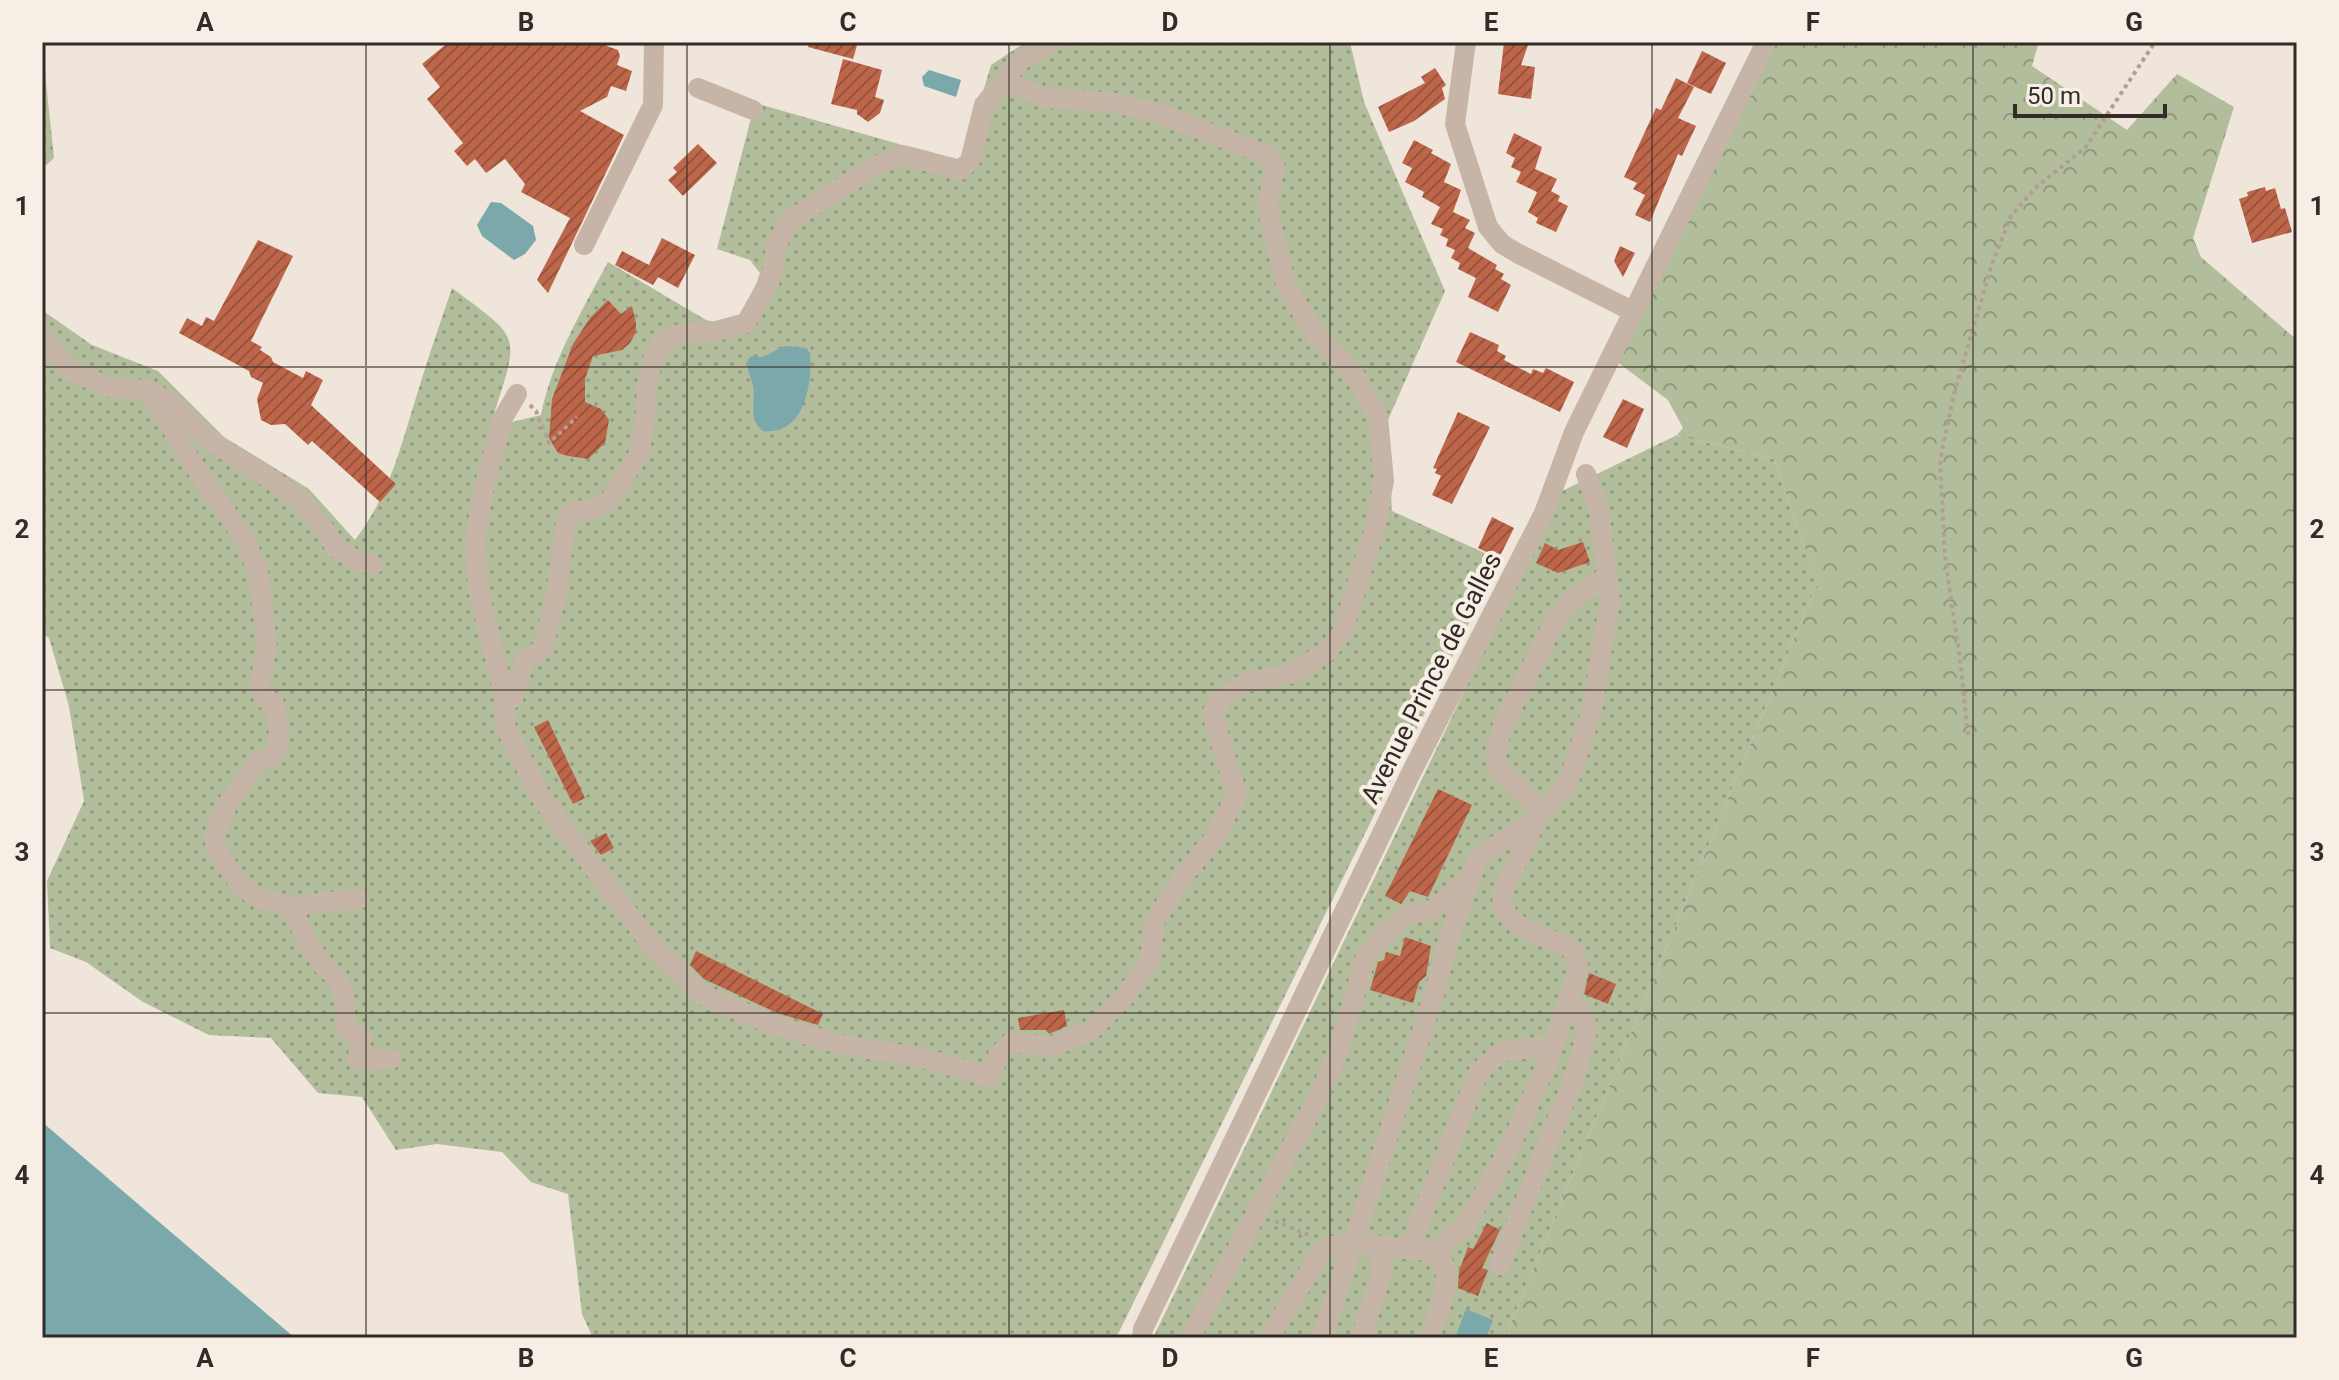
<svg xmlns="http://www.w3.org/2000/svg" width="2339" height="1380" viewBox="0 0 2339 1380" font-family="Roboto,sans-serif">
  <style>
    .grass { fill: url(#grass-dots) }
    .forest { fill: url(#forest-crowns) }
    .water { fill: #7ba8aa }
    .building { fill: url(#building-hatch) }
    .lines { fill: none; stroke-linecap: round; stroke-linejoin: round }
    .path { stroke: #b29f91; stroke-width: 4; stroke-dasharray: 4 4; stroke-linecap: butt }
    .minor { stroke: #c6b5a7; stroke-width: 20 }
    .grid { fill: none; stroke: #332b27; stroke-width: 2; stroke-opacity: 0.55 }
    .labels { text-anchor: middle; dominant-baseline: central; stroke-width: 8; stroke-linejoin: round; paint-order: stroke }
    .street-label { font-size: 26px; fill: #332b27; stroke: #f7efe6 }
    .neatline { fill: none; stroke: #332b27; stroke-width: 3 }
    .grid-label { font-size: 26px; text-anchor: middle; font-weight: bold; fill: #332b27 }
  </style>
  <defs>
    <pattern id="grass-dots" width="8" height="8" patternUnits="userSpaceOnUse" patternTransform="scale(2)"><rect width="8" height="8" fill="#b2bd9b"/><path d="M2 2h.1M6 6h.1" fill="none" stroke="#919a7e" stroke-width="1.8" stroke-linecap="round"/></pattern>
    <pattern id="forest-crowns" width="20" height="18" patternUnits="userSpaceOnUse" patternTransform="scale(2)"><rect width="20" height="18" fill="#b2bd9b"/><path d="M2 6a3 3 0 1 1 6 0M12 15a3 3 0 1 1 6 0" fill="none" stroke="#919a7e"/></pattern>
    <pattern id="building-hatch" width="6" height="6" patternUnits="userSpaceOnUse" patternTransform="scale(2)"><rect width="6" height="6" fill="#bd664a"/><path d="M-1 1l2-2M0 6l6-6M5 7l2-2" fill="none" stroke="#9a543e"/></pattern>
  </defs>
  <rect width="100%" height="100%" fill="#efe5da"/>
  <g class="grass">
    <path d="M1026,42H1350L1364,102L1445,291L1387,422L1392,511L1500,560L1116,1338H593L582,1314L568,1194L531,1182L502,1152L437,1144L396,1150L362,1097L318,1093L271,1038L209,1035L143,1002L86,962L50,948L47,881L84,801L69,706L49,638L42,633V310L92,345L158,371L224,437L309,489L355,540C392,491 401,444 419,388C429,354 441,321 452,288C521,340 520,332 494,414L512,422L541,415C552,360 582,311 608,262L706,320L728,325L746,314L760,273L750,260L717,249L755,103L962,162L991,65Z"/>
    <polygon points="42,44 54,158 42,169"/>
    <polygon points="1677,435 1774,459 1817,583 1505,1338 1153,1338 1560,492"/>
  </g>
  <polygon class="forest" points="1771,42 2039,42 2032,66 2127,130 2177,74 2234,107 2193,238 2201,257 2297,340 2297,1338 1505,1338 1817,583 1774,459 1677,435 1683,428 1668,400 1616,361"/>
  <g class="water">
    <polygon points="929,70 961,80 956,97 924,86 922,77"/>
    <polygon points="491,202 501,203 533,226 536,240 525,254 514,260 482,236 477,225"/>
    <path d="M786,346L806,348L810,353C812,385 805,435 763,431C747,419 756,402 753,386C751,376 746,369 748,359L752,356C765,361 774,349 786,346Z"/>
    <polygon points="42,1122 295,1338 42,1338"/>
    <polygon points="1466,1309 1493,1320 1486,1338 1455,1338"/>
  </g>
  <g class="building">
    <polygon points="449,42 606,42 607,46 618,50 620,56 617,65 632,71 626,91 611,86 607,97 580,111 624,135 548,293 537,280 570,218 521,192 525,184 505,159 486,173 475,159 467,166 454,151 463,143 427,99 440,87 422,64"/>
    <polygon points="809,42 858,42 853,59 808,47"/>
    <polygon points="1504,42 1529,42 1521,65 1535,67 1531,99 1498,94"/>
    <polygon points="1702,51 1726,63 1711,94 1687,83"/>
    <polygon points="843,59 882,70 875,97 884,100 880,113 868,122 857,114 857,110 831,104"/>
    <polygon points="1435,68 1446,85 1442,88 1445,99 1414,121 1389,132 1378,107 1425,83 1421,77"/>
    <polygon points="1676,78 1694,87 1678,118 1696,126 1682,156 1678,154 1650,222 1635,215 1645,195 1633,189 1637,183 1624,177 1656,108 1661,110"/>
    <polygon points="1514,133 1542,147 1535,169 1557,179 1551,191 1560,196 1558,201 1568,206 1556,232 1536,223 1538,218 1528,212 1537,192 1516,182 1521,172 1511,167 1515,158 1506,153"/>
    <polygon points="1414,140 1433,150 1431,153 1451,164 1444,182 1461,190 1453,212 1470,220 1465,228 1475,233 1468,248 1497,265 1495,269 1504,274 1501,279 1511,285 1498,312 1468,297 1476,278 1458,269 1460,263 1451,258 1455,250 1446,246 1448,239 1440,235 1443,229 1431,224 1440,207 1422,197 1424,192 1405,182 1412,168 1402,163"/>
    <polygon points="698,144 717,163 683,196 668,180 677,172 673,168"/>
    <polygon points="2265,187 2266,191 2275,188 2281,209 2285,208 2292,232 2252,243 2239,199 2248,196 2247,192"/>
    <polygon points="662,238 695,255 678,288 658,277 653,285 615,265 622,251 649,265"/>
    <polygon points="258,240 293,256 251,341 262,347 260,350 271,357 273,362 303,378 306,371 323,380 311,405 396,484 380,502 312,441 308,445 285,424 271,425 261,420 257,399 263,383 251,377 249,371 179,333 187,318 202,326 206,317 214,321"/>
    <polygon points="1620,246 1635,253 1623,277 1614,261"/>
    <polygon points="608,300 621,314 632,306 636,323 636,332 630,343 622,350 593,356 585,379 585,402 601,409 609,420 605,443 588,459 568,456 558,453 549,438 552,399 573,344 590,318"/>
    <polygon points="1470,332 1499,345 1497,351 1506,356 1504,360 1531,374 1533,369 1543,373 1546,368 1574,382 1560,412 1456,362"/>
    <polygon points="1623,399 1644,409 1627,448 1603,437"/>
    <polygon points="1458,412 1490,427 1452,504 1432,495 1441,476 1435,473 1437,469 1433,468"/>
    <polygon points="1492,517 1514,528 1499,558 1478,548"/>
    <polygon points="1583,542 1590,562 1558,573 1536,563 1545,543 1558,550"/>
    <polygon points="548,720 585,798 573,804 534,727"/>
    <polygon points="1438,789 1472,805 1428,897 1410,891 1401,904 1385,896"/>
    <polygon points="606,833 614,848 601,855 590,841"/>
    <polygon points="1405,937 1431,946 1426,976 1419,982 1413,1003 1370,990 1378,962 1384,960 1386,952 1400,956"/>
    <polygon points="696,951 823,1014 818,1025 777,1013 704,979 690,965"/>
    <polygon points="1589,973 1616,984 1608,1004 1584,994"/>
    <polygon points="1064,1010 1067,1026 1049,1034 1046,1030 1020,1030 1018,1018"/>
    <polygon points="1487,1223 1500,1230 1482,1268 1488,1270 1478,1296 1458,1288 1459,1271 1468,1247 1473,1249"/>
  </g>
  <g class="lines">
    <g class="path">
      <polyline points="530,405 536,411 549,443 577,417"/>
      <polyline points="1968,735 1960,659 1945,558 1940,460 1954,394 1992,264 2011,216 2035,188 2085,148 2153,45"/>
      <polyline points="1275,1221 1311,1236"/>
    </g>
    <g class="minor">
      <polyline points="1466,42 1455,124 1488,227 1502,244 1517,253 1632,311"/>
      <polyline points="1004,81 1018,62 1052,42"/>
      <polyline points="698,88 753,110"/>
      <polyline points="584,245 653,105 654,42"/>
      <polyline points="42,336 71,371 109,387 147,390 168,421 185,452 246,542 258,572 267,646 259,687 264,698 274,703 279,727 278,749 271,757 258,761 228,803 214,835 216,850 240,885 258,898 291,906 359,899"/>
      <polyline points="150,392 173,403 211,441 299,498 328,534 335,547 355,560 373,565"/>
      <polyline points="504,703 513,698 525,659 542,650 556,597 566,522 573,511 591,510 610,500 639,454 647,408 646,387 654,356 664,341 683,333 713,332 746,323 772,276 776,246 788,222 873,167 903,155 960,170 970,161 984,105 1004,81 1046,98 1115,103 1158,113 1269,156 1275,167 1267,206 1286,286 1316,335 1353,373 1378,417 1384,481 1375,528 1342,633 1326,653 1290,674 1247,682 1222,698 1212,714 1237,794 1213,840 1186,872 1154,923 1150,961 1126,995 1090,1031 1051,1047 1012,1042 998,1055 991,1077 923,1058 839,1044 773,1025 702,995 651,944 542,799 505,726 504,694 478,589 475,542 483,491 503,418 517,394"/>
      <polyline points="1543,811 1499,769 1495,752 1503,725 1556,618 1576,596 1607,577"/>
      <polyline points="291,906 307,941 321,963 337,978 343,991 347,1030 362,1037 357,1060 391,1059"/>
      <polyline points="1409,1249 1478,1073 1501,1052 1553,1045"/>
      <polyline points="1500,1265 1577,1070 1588,1027 1581,1011 1568,999"/>
      <polyline points="1142,1338 1143,1329 1410,775 1544,513 1574,432 1766,42"/>
      <polyline points="1190,1338 1318,1097 1338,1052 1366,956 1386,933 1408,915 1432,910 1471,878"/>
      <path d="M1269,1338L1322,1250C1357,1233 1398,1254 1436,1250L1466,1225L1509,1149L1547,1063L1575,980L1578,963L1571,948C1560,943 1548,939 1536,934C1478,910 1509,883 1526,844C1530,836 1532,828 1534,820"/>
      <polyline points="1322,1338 1437,985 1448,940 1478,858 1534,820 1568,784 1592,710 1610,600 1599,510 1586,474"/>
      <polyline points="1361,1338 1382,1273 1379,1247"/>
      <path d="M1429,1338C1435,1321 1452,1283 1444,1265C1441,1260 1433,1255 1429,1251"/>
    </g>
  </g>
  <path class="grid" d="M366,42V1338M687,42V1338M1009,42V1338M1330,42V1338M1652,42V1338M1973,42V1338M42,367H2297M42,690H2297M42,1013H2297"/>
  <g class="labels">
    <g class="street-label">
      <text transform="translate(1431 678) rotate(-63)">Avenue Prince de Galles</text>
    </g>
  </g>
  <rect width="2339" height="1380" fill="none" stroke="#f7efe6" stroke-width="88"/>
  <path d="M2015 104v12h150v-12" fill="none" stroke="#332b27" stroke-width="4"/>
  <text x="2027" y="104" font-size="24" fill="#332b27" stroke="#f7efe6" stroke-width="6" paint-order="stroke">50 m</text>
  <rect x="44" y="44" width="2251" height="1292" class="neatline"/>
  <g class="grid-label">
    <text x="205" y="31">A</text>
    <text x="526" y="31">B</text>
    <text x="848" y="31">C</text>
    <text x="1170" y="31">D</text>
    <text x="1491" y="31">E</text>
    <text x="1813" y="31">F</text>
    <text x="2134" y="31">G</text>
    <text x="22" y="215">1</text>
    <text x="2317" y="215">1</text>
    <text x="22" y="538">2</text>
    <text x="2317" y="538">2</text>
    <text x="22" y="861">3</text>
    <text x="2317" y="861">3</text>
    <text x="22" y="1184">4</text>
    <text x="2317" y="1184">4</text>
    <text x="205" y="1367">A</text>
    <text x="526" y="1367">B</text>
    <text x="848" y="1367">C</text>
    <text x="1170" y="1367">D</text>
    <text x="1491" y="1367">E</text>
    <text x="1813" y="1367">F</text>
    <text x="2134" y="1367">G</text>
  </g>
</svg>
